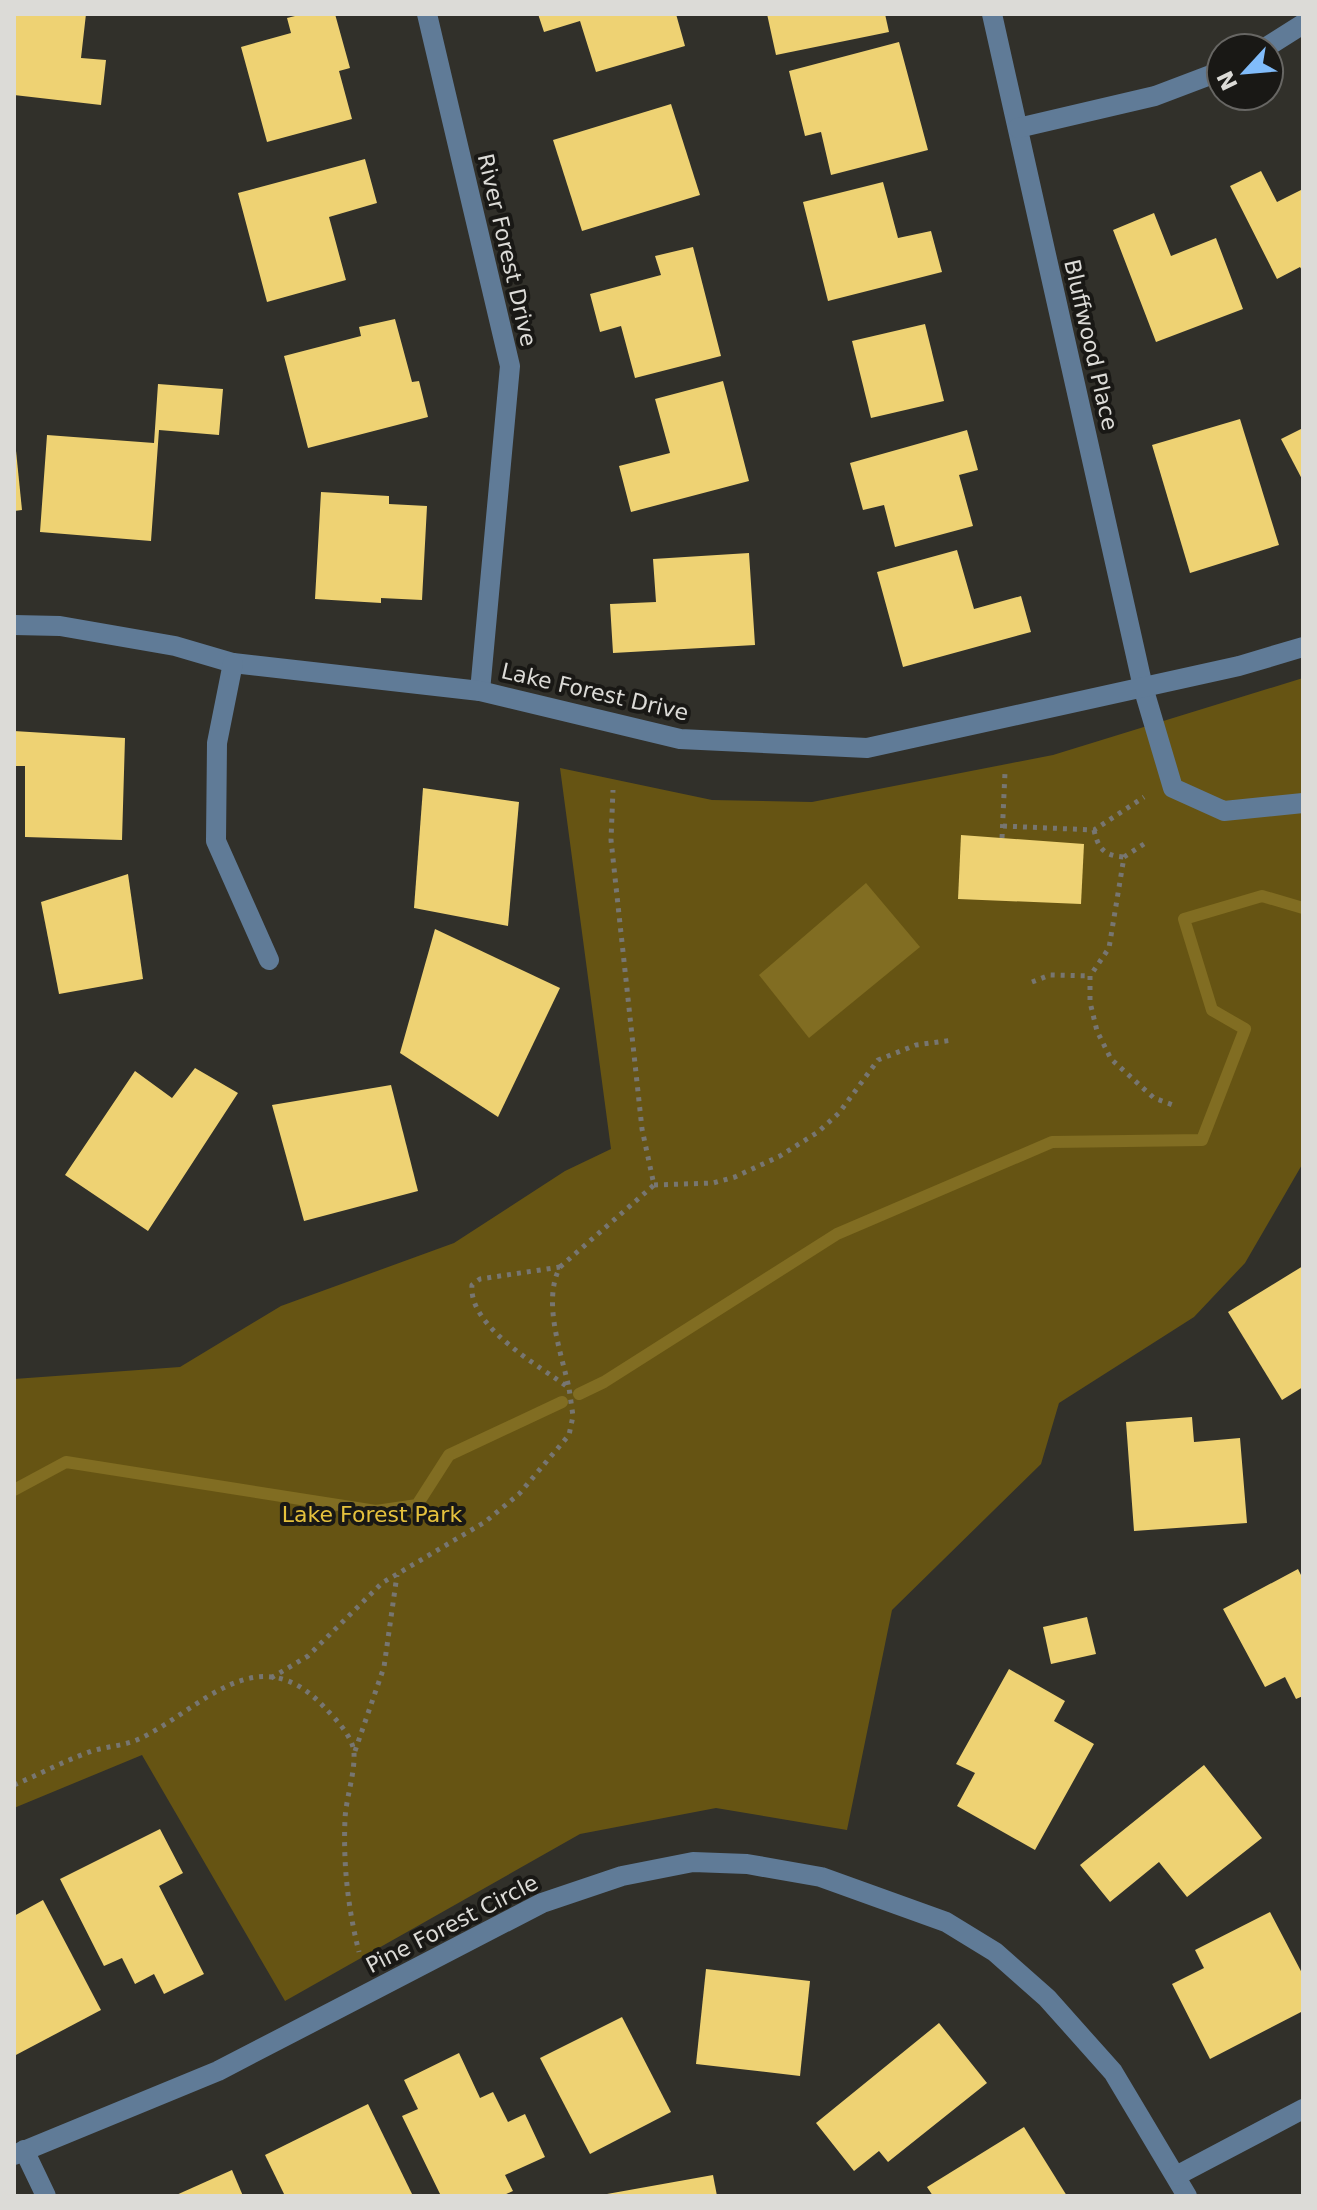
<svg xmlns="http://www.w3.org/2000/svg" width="1317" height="2210" viewBox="0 0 1317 2210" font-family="'DejaVu Sans',sans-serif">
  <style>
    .green { fill: #665413 }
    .water { fill: #816d22 }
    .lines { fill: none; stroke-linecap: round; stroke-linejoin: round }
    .stream { stroke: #816d22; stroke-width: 12 }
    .building { fill: #eed273 }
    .path { stroke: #777671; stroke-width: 5; stroke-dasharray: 4 6; stroke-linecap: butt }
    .minor { stroke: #607b97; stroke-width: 20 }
    .labels { text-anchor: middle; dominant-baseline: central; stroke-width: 8; stroke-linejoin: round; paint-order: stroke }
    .street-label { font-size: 22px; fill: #dcdbd7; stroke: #191815 }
    .park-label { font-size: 22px; fill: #e5c13d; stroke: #191815 }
  </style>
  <rect width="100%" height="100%" fill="#31302a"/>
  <polygon class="green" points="1303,678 1303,1163 1245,1263 1194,1317 1059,1403 1041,1464 892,1610 847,1830 716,1808 580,1834 285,2001 142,1755 14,1808 14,1379 180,1367 281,1306 454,1243 565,1171 611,1149 560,768 712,800 812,802 1053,755"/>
  <polygon class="water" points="866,883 920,947 809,1038 759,975"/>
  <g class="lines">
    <g class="stream">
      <polyline points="579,1394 604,1382 837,1234 1052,1142 1202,1140 1245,1029 1212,1010 1184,919 1262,896 1303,908"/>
      <polyline points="14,1490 66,1462 376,1511 417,1505 449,1455 562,1402"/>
    </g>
  </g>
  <g class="building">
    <polygon points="14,14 86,14 81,58 106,60 101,105 14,95"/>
    <polygon points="303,14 335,14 350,68 339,71 352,119 267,142 241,47 291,33 287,18"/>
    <polygon points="538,14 676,14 685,46 596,72 580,21 544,32"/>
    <polygon points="767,14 885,14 889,32 776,55"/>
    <polygon points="899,42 928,150 831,175 821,132 805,136 789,71"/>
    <polygon points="671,104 700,195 582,231 553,140"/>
    <polygon points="365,159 377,203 329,217 346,280 267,302 238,193"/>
    <polygon points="1261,171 1277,202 1303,189 1303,272 1300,267 1277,279 1230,186"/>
    <polygon points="883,182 898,238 931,231 942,272 828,301 803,202"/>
    <polygon points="1154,213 1171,256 1216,238 1243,309 1156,342 1113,230"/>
    <polygon points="693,247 721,356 635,378 621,326 600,332 590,294 661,275 655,256"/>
    <polygon points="395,319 412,382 419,381 428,417 308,448 284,356 361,336 359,327"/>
    <polygon points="925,324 944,401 871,418 852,341"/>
    <polygon points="723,381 749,481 631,512 619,466 670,453 655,399"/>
    <polygon points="158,384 223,389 219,435 159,430 151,541 40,532 47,435 154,443"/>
    <polygon points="1240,419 1279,545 1190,573 1152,445"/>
    <polygon points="1303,428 1303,481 1281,439"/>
    <polygon points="967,430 978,470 959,475 973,526 895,547 884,505 863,510 850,463"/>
    <polygon points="14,431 22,510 14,511"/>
    <polygon points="321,492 389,496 389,504 427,506 422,600 381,598 381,603 315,599"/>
    <polygon points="957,550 974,609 1021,596 1031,632 903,667 877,572"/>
    <polygon points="749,553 755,645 613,653 610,604 656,602 653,559"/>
    <polygon points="14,731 125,738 122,840 25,837 25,766 14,766"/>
    <polygon points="423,788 519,802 508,926 414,908"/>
    <polygon points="961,835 1084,844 1081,904 958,899"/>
    <polygon points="128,874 143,979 59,994 41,902"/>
    <polygon points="435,929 560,988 498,1117 400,1053"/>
    <polygon points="195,1068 238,1093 148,1231 65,1175 135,1071 172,1098"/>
    <polygon points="391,1085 418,1191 304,1221 272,1105"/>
    <polygon points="1303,1266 1303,1387 1282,1400 1228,1312"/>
    <polygon points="1192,1417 1194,1442 1240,1438 1247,1523 1134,1531 1126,1422"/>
    <polygon points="1298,1569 1303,1579 1303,1696 1296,1699 1285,1677 1265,1687 1223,1609"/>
    <polygon points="1087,1617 1096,1654 1051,1664 1043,1627"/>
    <polygon points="1009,1669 1065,1701 1054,1721 1094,1744 1035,1850 957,1806 975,1773 956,1764"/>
    <polygon points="1204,1765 1262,1838 1187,1897 1159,1862 1110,1902 1080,1865"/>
    <polygon points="160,1829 183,1873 159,1886 204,1974 164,1994 154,1974 135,1984 122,1958 104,1966 60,1879"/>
    <polygon points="43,1900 101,2010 14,2056 14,1916"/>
    <polygon points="1270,1912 1303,1975 1303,2011 1210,2059 1172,1984 1204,1968 1195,1950"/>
    <polygon points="706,1969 810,1981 800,2076 696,2064"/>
    <polygon points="622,2017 671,2112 590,2154 540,2058"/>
    <polygon points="939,2023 987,2083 888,2162 879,2151 854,2171 816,2123"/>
    <polygon points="459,2053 480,2098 493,2092 508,2122 525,2114 545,2157 505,2175 513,2191 502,2196 441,2196 402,2116 418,2109 404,2080"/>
    <polygon points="368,2104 413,2196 285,2196 265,2155"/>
    <polygon points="1024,2127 1067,2196 933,2196 927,2187"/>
    <polygon points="232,2170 243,2196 174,2196"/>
    <polygon points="713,2175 717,2196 607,2196 607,2194"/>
  </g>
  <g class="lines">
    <g class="path">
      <polyline points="1003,826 1094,830 1144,797"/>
      <path d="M1094,830C1098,849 1105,856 1124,857"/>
      <polyline points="1002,838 1005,772"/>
      <polyline points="1144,844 1124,857 1109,948 1090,976 1090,1002 1097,1031 1111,1059 1154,1098 1173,1105"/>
      <polyline points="1032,982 1050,975 1090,976"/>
      <polyline points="654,1185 713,1183 735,1177 780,1156 818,1132 839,1113 878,1060 916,1045 953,1040"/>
      <polyline points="560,1267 654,1185 642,1129 611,840 613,790"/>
      <path d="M271,1678L308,1656L382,1583L485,1522L519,1494L569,1435L573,1416L569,1388C540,1366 468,1327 472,1285L480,1279L560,1267C542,1301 561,1352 569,1388"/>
      <polyline points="355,1751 384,1667 397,1575"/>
      <path d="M14,1785C40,1774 66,1760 92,1751C108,1746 124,1746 139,1739C201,1710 257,1634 325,1708C336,1719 353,1737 354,1753C355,1774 346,1798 345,1819C343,1864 348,1909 359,1952"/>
    </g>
    <g class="minor">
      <polyline points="427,14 510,366 480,691"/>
      <polyline points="992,14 1143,687 1173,788 1224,811 1303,803"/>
      <polyline points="1265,48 1303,24"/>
      <polyline points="1018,128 1155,96 1221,71"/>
      <polyline points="14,625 60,626 175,646 233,663 480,691 680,739 867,748 1239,666 1303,647"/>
      <polyline points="233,663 217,743 216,841 269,960"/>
      <polyline points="24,2150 46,2196"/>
      <polyline points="14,2155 218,2071 542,1903 622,1876 693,1862 747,1864 821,1877 946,1922 995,1952 1047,1998 1113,2072 1187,2196"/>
      <polyline points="1176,2176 1303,2109"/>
    </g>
  </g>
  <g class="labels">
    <g class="street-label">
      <text transform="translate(507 250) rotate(77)">River Forest Drive</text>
      <text transform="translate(1091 345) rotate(77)">Bluffwood Place</text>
      <text transform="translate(595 692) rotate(13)">Lake Forest Drive</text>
      <text transform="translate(452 1924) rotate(-27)">Pine Forest Circle</text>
    </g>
    <g class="park-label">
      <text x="372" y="1514">Lake Forest Park</text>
    </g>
  </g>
  <rect width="1317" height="2210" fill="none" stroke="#dcdbd7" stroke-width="32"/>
  <g transform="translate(1245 72) rotate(244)"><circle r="38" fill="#191815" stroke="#676663" stroke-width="2"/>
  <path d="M0-6L14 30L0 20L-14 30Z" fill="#81bcfa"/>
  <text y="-12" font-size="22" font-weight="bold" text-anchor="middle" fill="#dcdbd7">N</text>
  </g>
</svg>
